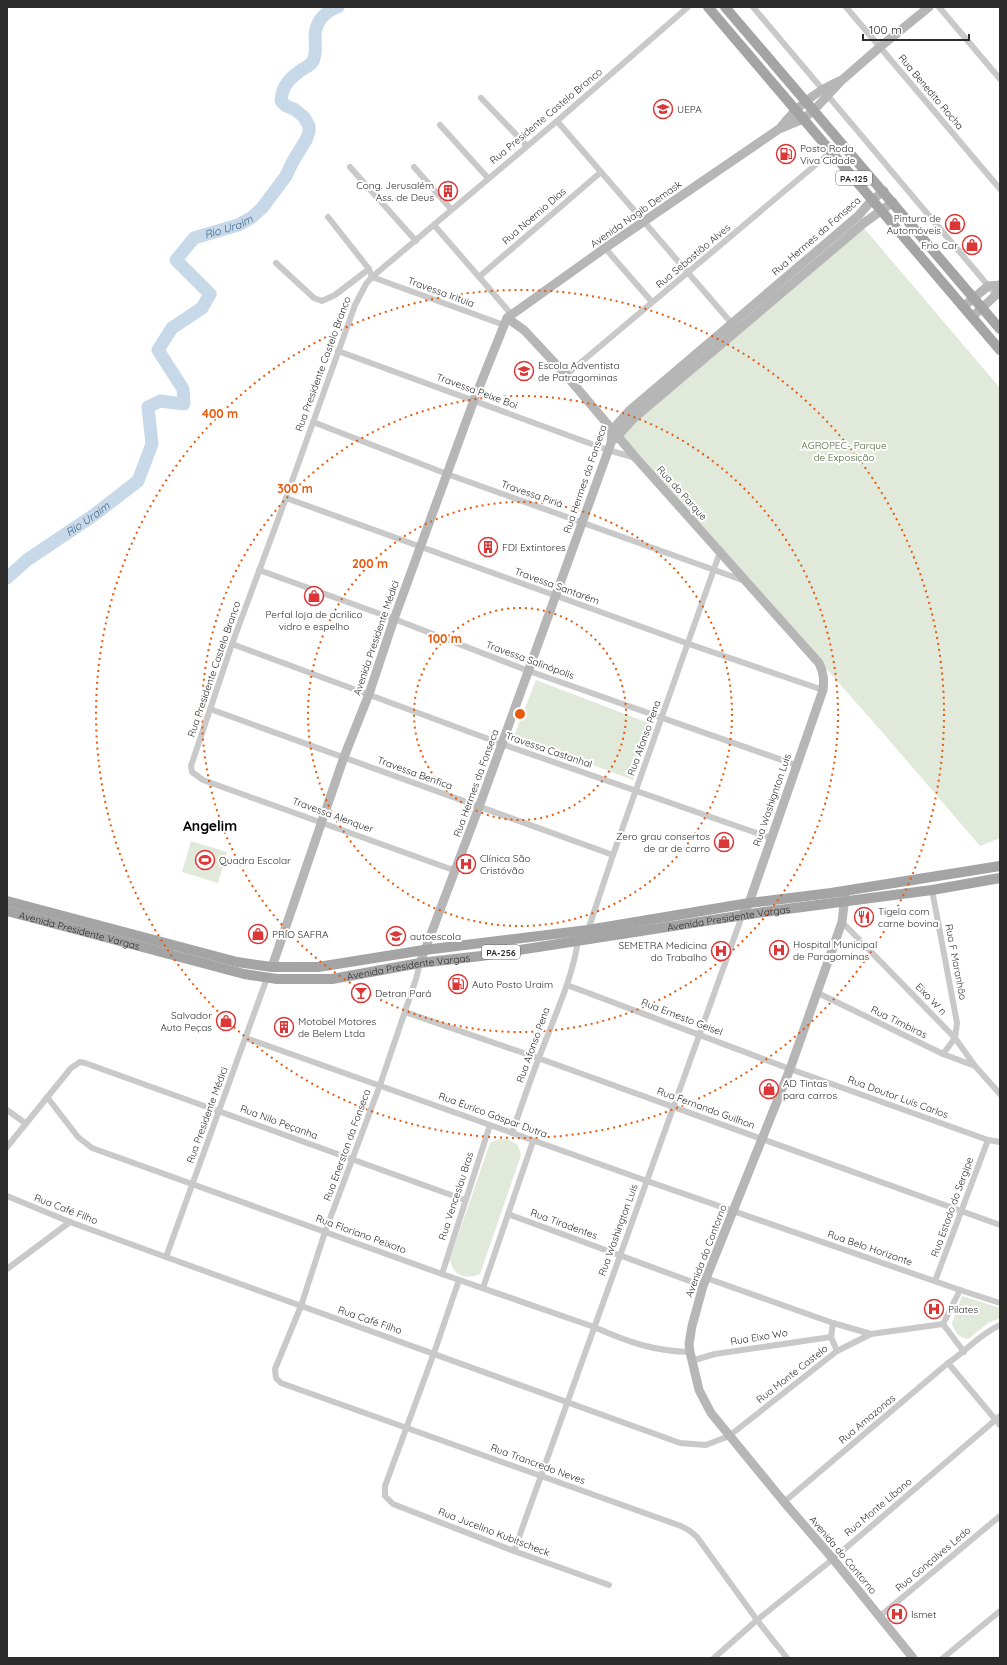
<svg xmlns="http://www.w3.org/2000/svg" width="1007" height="1665" viewBox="0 0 1007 1665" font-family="Quicksand,sans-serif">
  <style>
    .green { fill: #e1e9da }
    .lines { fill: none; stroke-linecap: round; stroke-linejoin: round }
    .river { stroke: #c7d9e9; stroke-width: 13 }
    .street { stroke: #c9c9c9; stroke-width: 6 }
    .secondary { stroke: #b6b6b6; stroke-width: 9 }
    .primary { stroke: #a4a4a4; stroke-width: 10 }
    .ring { fill: none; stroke: #e8590c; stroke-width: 2; stroke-dasharray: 2 4 }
    .labels { text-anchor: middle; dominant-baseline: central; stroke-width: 4; stroke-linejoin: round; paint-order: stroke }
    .shield { fill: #fff; stroke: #6b6b6b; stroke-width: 1 }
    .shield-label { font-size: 9px; font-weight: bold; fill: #2c2c2c }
    .street-label { font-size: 10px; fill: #2c2c2c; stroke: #fff }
    .poi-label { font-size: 10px; fill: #2c2c2c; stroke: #fff; text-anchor: start }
    .park-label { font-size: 10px; fill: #4d653c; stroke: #fff }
    .water-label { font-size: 11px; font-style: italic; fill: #3f678a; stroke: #fff }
    .district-label { font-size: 14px; font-weight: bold; fill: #000; stroke: #fff }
    .centre { fill: #e8590c; stroke: #fff; stroke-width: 2 }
    .ring-label { font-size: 12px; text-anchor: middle; font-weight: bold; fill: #e8590c; stroke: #fff; stroke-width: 4; stroke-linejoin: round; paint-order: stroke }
  </style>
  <rect width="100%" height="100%" fill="#fff"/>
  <g class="green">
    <polygon points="863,227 1000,388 1000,838 980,846 883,733 622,437 624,432"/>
    <polygon points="536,680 651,724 633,780 514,736"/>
    <polygon points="191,841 227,852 218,883 182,872"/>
    <path d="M499,1139H508L518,1145L521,1155L480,1274C466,1280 452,1276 450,1259L490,1143Z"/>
    <path d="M962,1296L1000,1308V1318L988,1323L968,1339C959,1338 954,1331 952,1323Z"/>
  </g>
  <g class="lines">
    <path class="river" id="s1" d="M7,578L27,560L94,515L138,481L152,444L148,407L160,401L184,404L183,389L158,350L172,328L202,308L210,294L176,260L194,238L238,225L251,218L262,208L286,176L292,163L306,140L309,132V126L304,117L294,109L286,106L281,101C282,85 291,77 303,69C306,67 311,65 313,61C317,53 315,46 315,37C315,22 324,12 338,7"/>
    <g class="street">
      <polyline points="753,7 996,295"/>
      <polyline points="846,7 1000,189"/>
      <polyline points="939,7 1000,79"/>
      <polyline points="481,98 527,146"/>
      <polyline points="557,121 734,326"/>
      <polyline points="440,125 488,178"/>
      <polyline points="350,167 416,241"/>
      <polyline points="414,167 451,209"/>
      <polyline points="328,217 369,269 372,277 504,325"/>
      <polyline points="434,225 512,315"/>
      <polyline points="605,248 652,302"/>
      <polyline points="276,263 314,298 322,301 335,295 369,269"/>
      <polyline points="480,276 601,172"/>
      <polyline points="338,351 608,450 636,458"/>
      <polyline points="566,375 832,151"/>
      <polyline points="313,422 447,474 745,581"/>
      <polyline points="286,498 689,644 823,690"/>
      <polyline points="259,570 394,619 529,671 796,765"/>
      <polyline points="232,644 502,744 771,838"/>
      <polyline points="210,709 613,855"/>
      <polyline points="456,871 203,780 192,772 191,766 232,644 286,498 355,305 366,284 372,277 557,121 688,7"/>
      <polyline points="932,890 957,1023 955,1038 943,1054"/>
      <polyline points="842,922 955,1038 975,1066 1000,1094"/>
      <polyline points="588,930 613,855 720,552"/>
      <polyline points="420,963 416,979 380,1085 325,1232 301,1306 275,1369 276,1378 281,1383 681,1526 690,1531 697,1537 757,1620 787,1658"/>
      <polyline points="567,985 790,1069 988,1140 1000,1142"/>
      <polyline points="816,992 943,1054 975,1066"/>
      <polyline points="405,1012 538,1058 1000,1225"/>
      <polyline points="246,1038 647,1181 960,1290 1000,1303"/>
      <path d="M47,1097L78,1137L92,1148L442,1274L594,1327C628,1342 653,1351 690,1352"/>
      <polyline points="7,1110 25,1123"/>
      <path d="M512,1133C523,1101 534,1069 547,1037C559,1006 573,974 578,941"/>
      <polyline points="7,1147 71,1068 80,1062 85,1063 465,1200"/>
      <polyline points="7,1196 70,1222 166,1257 680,1443 706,1445 729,1436 837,1351 871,1334 943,1324"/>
      <polyline points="508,1214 703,1286"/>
      <polyline points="166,1257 267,978"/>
      <polyline points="7,1269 70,1222"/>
      <polyline points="442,1274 490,1125"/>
      <polyline points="706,1278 833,1323 871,1334"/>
      <polyline points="459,1280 434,1353 385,1486 385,1496 393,1504 514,1551 609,1585"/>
      <polyline points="935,1281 988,1140"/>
      <polyline points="483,1288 533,1141"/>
      <polyline points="960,1290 943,1324 964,1352"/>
      <polyline points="833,1323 831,1337 837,1351"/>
      <polyline points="691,1361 715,1354 831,1337"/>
      <polyline points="948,1363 1000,1425"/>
      <path d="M784,1502L948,1363C966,1351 980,1334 1000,1325"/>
      <polyline points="514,1551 742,916"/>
      <polyline points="879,1617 1000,1516"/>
      <polyline points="714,1658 757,1620 833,1559 1000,1416"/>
      <polyline points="943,1658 1000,1611"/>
    </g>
    <g class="secondary">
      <path d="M781,127C797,106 815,92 839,81"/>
      <polyline points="963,307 988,286 1000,285"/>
      <polyline points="972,317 996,295 1000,285"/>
      <path d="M507,318L524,330L566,375L636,458L819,663C824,673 824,680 823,690L749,903L742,916"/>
      <polyline points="615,439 634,418 864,223 893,202"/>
      <polyline points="845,896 842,922 790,1069 703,1286 692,1326 689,1344 690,1352 699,1390 711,1413 784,1502 833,1559 913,1658"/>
      <polyline points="420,963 479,807 611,443 612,430 629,411 858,216 872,200 884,191"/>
      <polyline points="272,967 344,757 369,694 394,619 474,400 507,318 605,248 779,129 803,119 814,110 842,80 880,47 929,7"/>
    </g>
    <g class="primary">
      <polyline points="708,7 1000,350"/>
      <polyline points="725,7 1000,329"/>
      <polyline points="7,901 237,962 272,967 318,967 424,950 588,930 749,903 831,893 1000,866"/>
      <path id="s2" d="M7,911L244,974L277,979H332L420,963L481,956L764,912L932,890L1000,878"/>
    </g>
  </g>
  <g class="ring">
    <circle cx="520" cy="714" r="106"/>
    <circle cx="520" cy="714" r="212"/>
    <circle cx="520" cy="714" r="318"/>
    <circle cx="520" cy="714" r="424"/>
  </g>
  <defs>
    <g id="university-ring" transform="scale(1)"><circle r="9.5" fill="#fff" stroke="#dc3636" stroke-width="1.5"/><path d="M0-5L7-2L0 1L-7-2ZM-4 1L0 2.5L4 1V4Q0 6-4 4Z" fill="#dc3636"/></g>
    <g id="fuel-ring" transform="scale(1)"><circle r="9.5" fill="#fff" stroke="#dc3636" stroke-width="1.5"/><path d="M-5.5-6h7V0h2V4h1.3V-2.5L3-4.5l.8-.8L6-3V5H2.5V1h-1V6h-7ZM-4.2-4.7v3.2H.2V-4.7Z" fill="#dc3636"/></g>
    <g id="building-ring" transform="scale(1)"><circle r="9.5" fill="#fff" stroke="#dc3636" stroke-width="1.5"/><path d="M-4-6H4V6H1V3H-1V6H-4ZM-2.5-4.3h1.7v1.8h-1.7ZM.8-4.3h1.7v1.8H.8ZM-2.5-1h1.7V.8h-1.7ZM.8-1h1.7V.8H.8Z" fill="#dc3636"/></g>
    <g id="shop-ring" transform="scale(1)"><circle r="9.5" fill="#fff" stroke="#dc3636" stroke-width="1.5"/><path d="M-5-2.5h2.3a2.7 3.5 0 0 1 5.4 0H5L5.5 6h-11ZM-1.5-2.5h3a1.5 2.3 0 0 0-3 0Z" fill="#dc3636"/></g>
    <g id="school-ring" transform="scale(1)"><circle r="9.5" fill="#fff" stroke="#dc3636" stroke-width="1.5"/><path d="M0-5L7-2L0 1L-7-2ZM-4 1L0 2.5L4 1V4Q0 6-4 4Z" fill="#dc3636"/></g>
    <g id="stadium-ring" transform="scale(1)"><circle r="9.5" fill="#fff" stroke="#dc3636" stroke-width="1.5"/><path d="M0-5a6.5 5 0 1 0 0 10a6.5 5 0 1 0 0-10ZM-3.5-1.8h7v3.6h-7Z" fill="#dc3636"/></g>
    <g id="hospital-ring" transform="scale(1)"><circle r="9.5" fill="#fff" stroke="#dc3636" stroke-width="1.5"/><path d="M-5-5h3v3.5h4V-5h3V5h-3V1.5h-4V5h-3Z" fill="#dc3636"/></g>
    <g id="restaurant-ring" transform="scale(1)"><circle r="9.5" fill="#fff" stroke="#dc3636" stroke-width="1.5"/><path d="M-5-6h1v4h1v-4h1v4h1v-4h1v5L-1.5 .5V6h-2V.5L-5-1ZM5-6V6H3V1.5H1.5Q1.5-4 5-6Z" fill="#dc3636"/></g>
    <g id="bar-ring" transform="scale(1)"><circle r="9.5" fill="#fff" stroke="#dc3636" stroke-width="1.5"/><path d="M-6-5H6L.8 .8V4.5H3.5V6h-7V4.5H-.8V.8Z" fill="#dc3636"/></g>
  </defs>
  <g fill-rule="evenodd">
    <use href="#university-ring" x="663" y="109"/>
    <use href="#fuel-ring" x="786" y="154"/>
    <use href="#building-ring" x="448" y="191"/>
    <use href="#shop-ring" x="955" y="224"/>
    <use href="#shop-ring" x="972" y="245"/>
    <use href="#school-ring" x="524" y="371"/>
    <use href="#building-ring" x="488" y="547"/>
    <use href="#shop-ring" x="314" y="596"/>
    <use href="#shop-ring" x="724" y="842"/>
    <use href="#stadium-ring" x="205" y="860"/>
    <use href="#hospital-ring" x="466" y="864"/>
    <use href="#restaurant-ring" x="864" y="917"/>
    <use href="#shop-ring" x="258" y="934"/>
    <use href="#school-ring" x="396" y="936"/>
    <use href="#hospital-ring" x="779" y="950"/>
    <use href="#hospital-ring" x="721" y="951"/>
    <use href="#fuel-ring" x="458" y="984"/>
    <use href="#bar-ring" x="361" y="993"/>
    <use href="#shop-ring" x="226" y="1021"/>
    <use href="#building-ring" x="284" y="1027"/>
    <use href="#shop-ring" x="769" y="1089"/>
    <use href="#hospital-ring" x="934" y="1309"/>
    <use href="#hospital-ring" x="897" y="1614"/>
  </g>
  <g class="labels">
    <g class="shield">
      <rect x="836" y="171" width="36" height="14" rx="3"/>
      <rect x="482" y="945" width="38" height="14" rx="3"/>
    </g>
    <g class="shield-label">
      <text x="854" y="178">PA-125</text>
      <text x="501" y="952">PA-256</text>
    </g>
    <g class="street-label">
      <text transform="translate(931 92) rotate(50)">Rua Benedito Rocha</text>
      <text transform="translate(546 116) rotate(-40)">Rua Presidente Castelo Branco</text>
      <text transform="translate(636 214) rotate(-35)">Avenida Nagib Demask</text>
      <text transform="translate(534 216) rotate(-41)">Rua Noemio Dias</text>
      <text transform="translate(816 236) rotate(-41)">Rua Hermes da Fonseca</text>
      <text transform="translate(693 256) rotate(-40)">Rua Sebastião Alves</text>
      <text transform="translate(441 292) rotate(20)">Travessa Irituia</text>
      <text transform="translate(323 364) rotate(-70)">Rua Presidente Castelo Branco</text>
      <text transform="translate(477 391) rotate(20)">Travessa Peixe Boi</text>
      <text transform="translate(585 479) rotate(-71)">Rua Hermes da Fonseca</text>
      <text transform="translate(682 493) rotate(48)">Rua do Parque</text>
      <text transform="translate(532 494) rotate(19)">Travessa Piriá</text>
      <text transform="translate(557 586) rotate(20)">Travessa Santarém</text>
      <text transform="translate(376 638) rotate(-71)">Avenida Presidente Médici</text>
      <text transform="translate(530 660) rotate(20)">Travessa Salinópolis</text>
      <text transform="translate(214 669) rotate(-71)">Rua Presidente Castelo Branco</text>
      <text transform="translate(644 738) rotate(-70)">Rua Afonso Pena</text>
      <text transform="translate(549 750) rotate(19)">Travessa Castanhal</text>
      <text transform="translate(415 773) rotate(20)">Travessa Benfica</text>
      <text transform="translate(476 783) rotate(-70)">Rua Hermes da Fonseca</text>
      <text transform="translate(772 800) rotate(-71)">Rua Washignton Luis</text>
      <text transform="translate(333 815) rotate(20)">Travessa Alenquer</text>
      <text stroke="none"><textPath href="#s2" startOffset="735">Avenida Presidente Vargas</textPath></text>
      <text stroke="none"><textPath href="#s2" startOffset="75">Avenida Presidente Vargas</textPath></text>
      <text transform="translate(956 962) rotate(79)">Rua F Maranhão</text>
      <text stroke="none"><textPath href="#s2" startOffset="411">Avenida Presidente Vargas</textPath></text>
      <text transform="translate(931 999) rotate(46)">Eixo W n</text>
      <text transform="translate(682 1017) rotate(21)">Rua Ernesto Geisel</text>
      <text transform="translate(899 1022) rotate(26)">Rua Timbiras</text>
      <text transform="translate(533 1045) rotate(-70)">Rua Afonso Pena</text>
      <text transform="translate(898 1097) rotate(20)">Rua Doutor Luís Carlos</text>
      <text transform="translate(706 1108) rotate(20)">Rua Fernando Guilhon</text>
      <text transform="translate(207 1115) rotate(-70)">Rua Presidente Médici</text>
      <text transform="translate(493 1115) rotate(20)">Rua Euríco Gáspar Dutra</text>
      <text transform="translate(279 1122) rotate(20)">Rua Nilo Peçanha</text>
      <text transform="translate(347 1145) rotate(-70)">Rua Enerston da Fonseca</text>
      <text transform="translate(456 1196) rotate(-72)">Rua Venceslau Bras</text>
      <text transform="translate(952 1207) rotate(-70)">Rua Estado do Sergipe</text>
      <text transform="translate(66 1209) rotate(21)">Rua Café Filho</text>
      <text transform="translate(564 1224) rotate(20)">Rua Tiradentes</text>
      <text transform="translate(618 1230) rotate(-70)">Rua Washington Luís</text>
      <text transform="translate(361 1234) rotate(20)">Rua Floriano Peixoto</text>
      <text transform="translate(870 1248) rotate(19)">Rua Belo Horizonte</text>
      <text transform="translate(706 1251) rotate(-69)">Avenida do Contorno</text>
      <text transform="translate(370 1320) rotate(19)">Rua Café Filho</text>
      <text transform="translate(759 1337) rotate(-9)">Rua Eixo Wo</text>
      <text transform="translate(792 1374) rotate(-38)">Rua Monte Castelo</text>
      <text transform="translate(867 1419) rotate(-40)">Rua Amazonas</text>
      <text transform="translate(538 1464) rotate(20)">Rua Trancredo Neves</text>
      <text transform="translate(878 1507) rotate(-40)">Rua Monte Líbano</text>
      <text transform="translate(494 1532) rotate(21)">Rua Jucelino Kubitscheck</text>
      <text transform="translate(843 1555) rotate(50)">Avenida do Contorno</text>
      <text transform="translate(933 1559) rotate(-40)">Rua Gonçalves Ledo</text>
    </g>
    <g class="poi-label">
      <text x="677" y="109">UEPA</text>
      <text x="800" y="148">Posto Roda<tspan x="800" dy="12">Viva Cidade</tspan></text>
      <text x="434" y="185" text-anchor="end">Cong. Jerusalém<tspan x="434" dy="12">Ass. de Deus</tspan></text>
      <text x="941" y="218" text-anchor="end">Pintura de<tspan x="941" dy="12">Automóveis</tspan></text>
      <text x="958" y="245" text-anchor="end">Frio Car</text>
      <text x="538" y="365">Escola Adventista<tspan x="538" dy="12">de Patragominas</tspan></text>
      <text x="502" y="547">FDI Extintores</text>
      <text x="314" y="614" text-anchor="middle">Perfal loja de acrilico<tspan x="314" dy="12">vidro e espelho</tspan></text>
      <text x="710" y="836" text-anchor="end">Zero grau consertos<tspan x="710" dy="12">de ar de carro</tspan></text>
      <text x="480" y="858">Clínica São<tspan x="480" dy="12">Cristóvão</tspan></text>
      <text x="219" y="860">Quadra Escolar</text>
      <text x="878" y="911">Tigela com<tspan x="878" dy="12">carne bovina</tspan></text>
      <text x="272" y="934">PRÍO SAFRA</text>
      <text x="410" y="936">autoescola</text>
      <text x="793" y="944">Hospital Municipal<tspan x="793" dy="12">de Paragominas</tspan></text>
      <text x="707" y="945" text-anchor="end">SEMETRA Medicina<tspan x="707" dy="12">do Trabalho</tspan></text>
      <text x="472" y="984">Auto Posto Uraim</text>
      <text x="375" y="993">Detran Pará</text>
      <text x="212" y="1015" text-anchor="end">Salvador<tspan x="212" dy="12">Auto Peças</tspan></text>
      <text x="298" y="1021">Motobel Motores<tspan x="298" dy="12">de Belem Ltda</tspan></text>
      <text x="783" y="1083">AD Tintas<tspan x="783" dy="12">para carros</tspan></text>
      <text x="948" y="1309">Pilates</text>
      <text x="911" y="1614">Ismet</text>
    </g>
    <g class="park-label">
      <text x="844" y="445">AGROPEC- Parque<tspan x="844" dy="12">de Exposição</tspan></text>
    </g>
    <g class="water-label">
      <text stroke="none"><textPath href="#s1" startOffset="530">Rio Uraim</textPath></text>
      <text stroke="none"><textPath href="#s1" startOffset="100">Rio Uraim</textPath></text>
    </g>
    <g class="district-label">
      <text x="210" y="826">Angelim</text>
    </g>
  </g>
  <circle cx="520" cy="714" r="6" class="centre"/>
  <g class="ring-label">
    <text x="220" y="418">400 m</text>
    <text x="295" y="493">300 m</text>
    <text x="370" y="568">200 m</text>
    <text x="445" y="643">100 m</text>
  </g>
  <rect width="1007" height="1665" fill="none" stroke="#2c2c2c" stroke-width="16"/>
  <path d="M863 34v6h106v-6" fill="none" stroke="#2c2c2c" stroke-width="2"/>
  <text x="869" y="34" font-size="12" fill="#2c2c2c" stroke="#ffffff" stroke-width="3" paint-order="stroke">100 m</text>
</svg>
